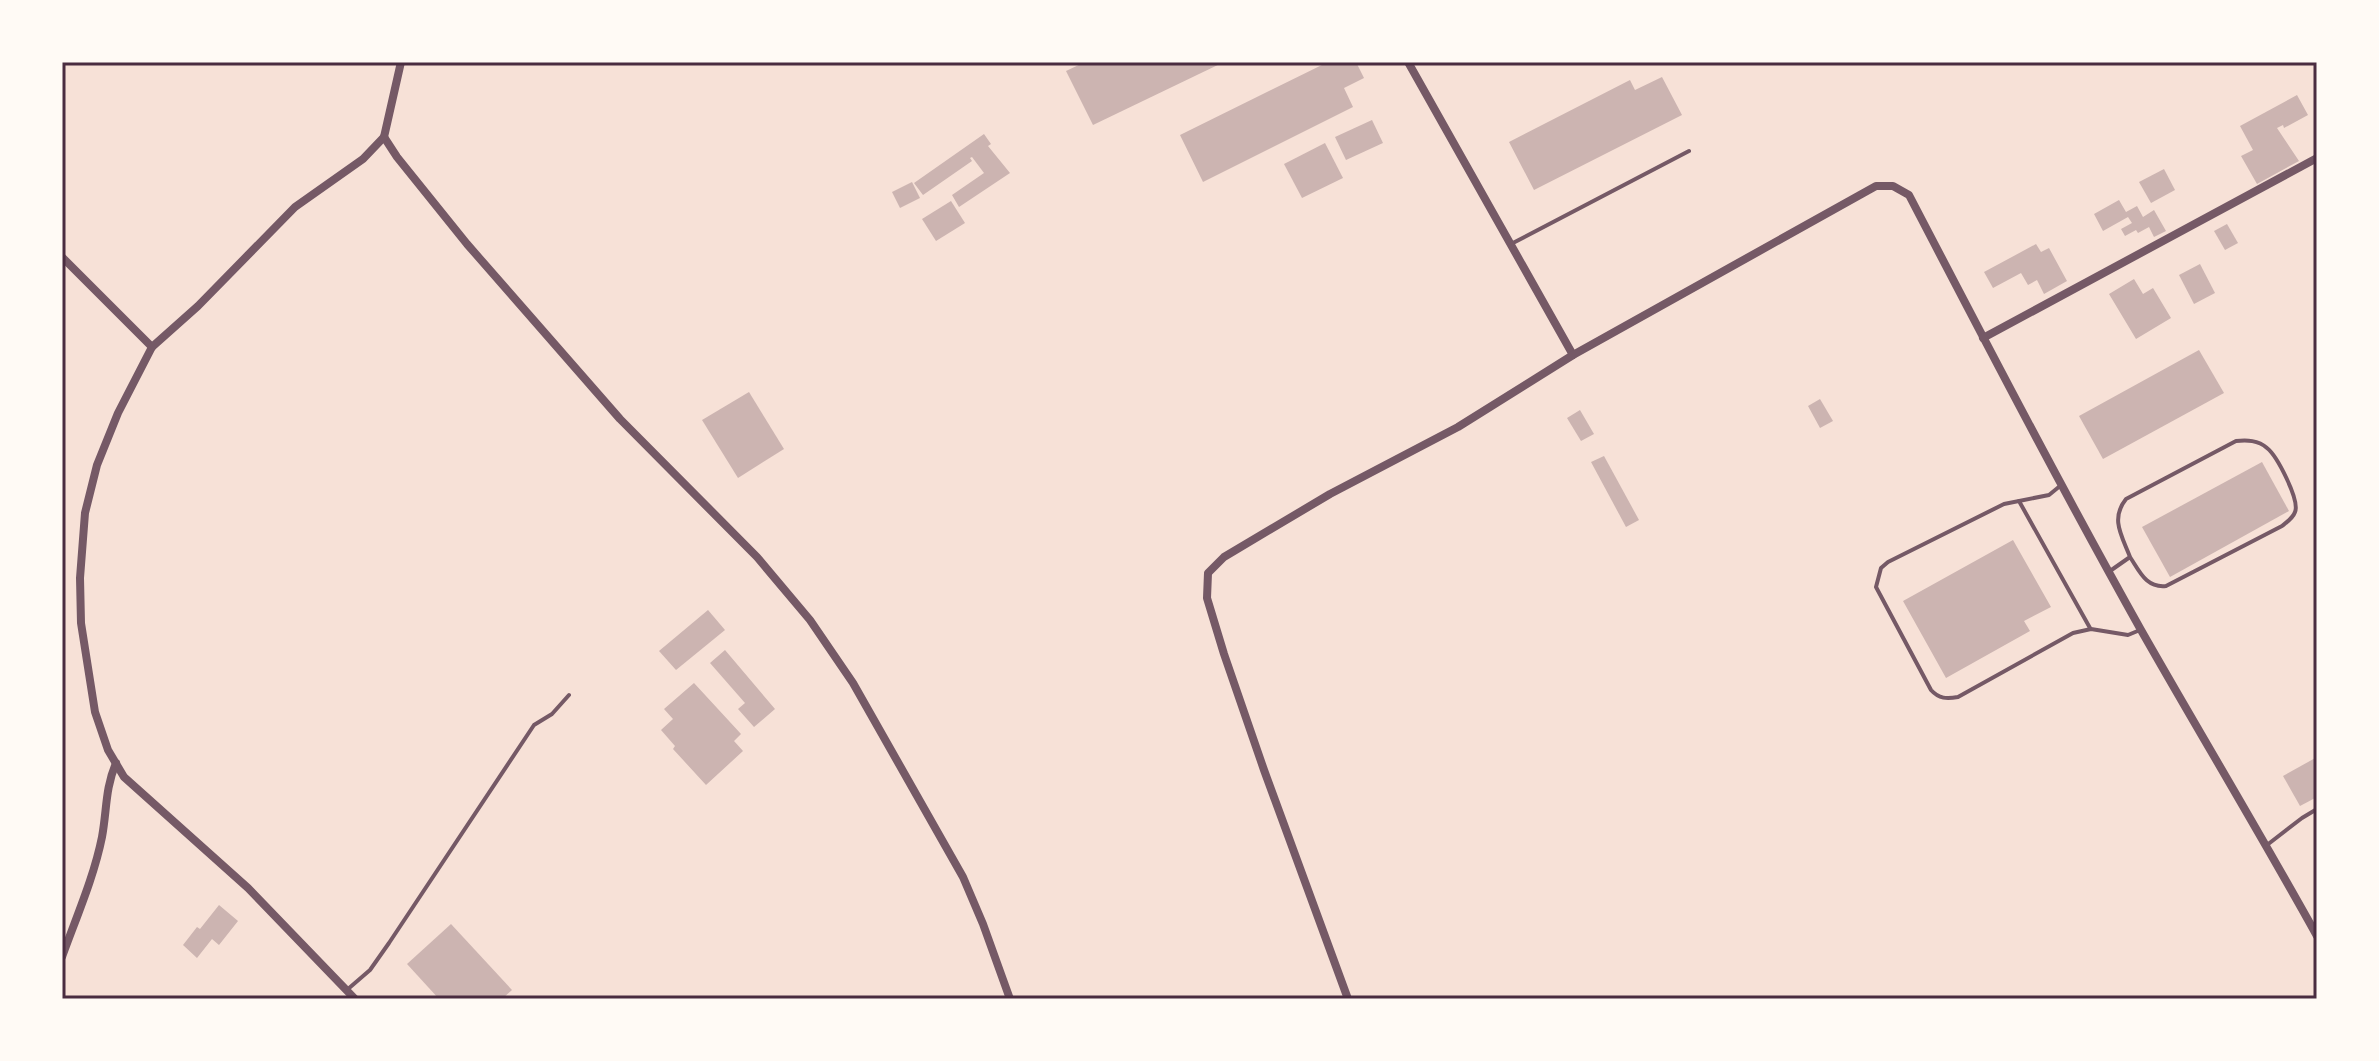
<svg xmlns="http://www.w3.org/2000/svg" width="2379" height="1061" font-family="Rubik,sans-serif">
<rect width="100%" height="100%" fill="#f7e1d7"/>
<g fill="#ccb4b1">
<path d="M1085,62H1224L1093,125L1066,71Z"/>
<path d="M1328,62H1356L1364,78L1344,88L1353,107L1203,182L1180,135Z"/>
<path d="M1662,77L1682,115L1534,190L1509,142L1630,80L1635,90Z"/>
<path d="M2297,95L2308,115L2284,128L2283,125L2277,128L2299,161L2257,184L2241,156L2253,150L2240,126Z"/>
<path d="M1372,120L1383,143L1346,160L1335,137Z"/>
<path d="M984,134L991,144L988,146L1010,173L959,207L952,195L984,173L972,157L970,158L972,161L923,195L914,183Z"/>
<path d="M1325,143L1343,178L1302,198L1284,164Z"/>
<path d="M2164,169L2175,190L2151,203L2139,182Z"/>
<path d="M912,182L920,198L900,208L892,192Z"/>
<path d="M2119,200L2126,212L2137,206L2143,217L2154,210L2166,231L2154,237L2149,227L2138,233L2136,230L2125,236L2121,229L2132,223L2128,217L2103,231L2094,214Z"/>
<path d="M951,201L965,223L936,241L922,219Z"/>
<path d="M2227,224L2238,243L2225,250L2214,231Z"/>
<path d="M2036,244L2041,252L2049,248L2067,281L2044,294L2037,280L2028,285L2021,273L1993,288L1984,272Z"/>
<path d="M2200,264L2215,293L2194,304L2179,275Z"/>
<path d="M2134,279L2143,294L2153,288L2171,318L2136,339L2109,294Z"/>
<path d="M2199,350L2224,393L2103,459L2079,416Z"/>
<path d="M749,392L784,449L738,478L702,420Z"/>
<path d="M1820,399L1833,421L1820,428L1808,406Z"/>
<path d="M1580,410L1594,434L1581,441L1567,418Z"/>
<path d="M1604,456L1639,520L1626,527L1591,462Z"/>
<path d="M2262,462L2289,511L2170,577L2142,527Z"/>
<path d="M2013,540L2051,607L2024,621L2030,631L1946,678L1903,601Z"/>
<path d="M708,610L725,630L676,670L659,651Z"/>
<path d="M725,650L775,709L754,727L738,709L745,703L710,663Z"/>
<path d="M694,683L741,734L734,741L743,751L706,785L673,749L675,746L661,730L673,719L664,709Z"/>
<path d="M2317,757V797L2300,806L2283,776Z"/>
<path d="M219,905L238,921L219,945L212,939L197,958L183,945L197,927L200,929Z"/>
<path d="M451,924L512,990L502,999H439L407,964Z"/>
</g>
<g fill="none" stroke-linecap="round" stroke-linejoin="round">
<g stroke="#755966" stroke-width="4">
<path d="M1511,244L1689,151"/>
<path d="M2060,486L2049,495L2004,504L1888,562L1881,568L1876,587L1931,690C1939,699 1947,699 1958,697L2073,633L2091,629L2128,635L2140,630"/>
<path d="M2019,501L2090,628"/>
<path d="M2110,571L2130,557C2140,572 2146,588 2166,586L2282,526C2287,522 2293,518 2295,512C2300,500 2277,456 2267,448C2258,440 2247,440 2236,441L2126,499C2110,519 2122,536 2130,557"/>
<path d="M2267,845L2302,818L2317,809"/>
<path d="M348,989L370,970L389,943L534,725L552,714L569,695"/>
</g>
<g stroke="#755966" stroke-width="8">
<path d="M1408,62L1573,355"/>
<path d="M384,137L397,157L467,244L620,419L757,557L810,620L853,683L963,877L983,924L1010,999"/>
<path d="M384,137L401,62"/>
<path d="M62,257L152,347L118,413L97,465L85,513L80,578L81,623L95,712L108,750L124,777L248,888L355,999"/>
<path d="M1983,338L2317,158"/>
<path d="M152,347L198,306L295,207L363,159L384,137"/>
<path d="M62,957C76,918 94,877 102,837C107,810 105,789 116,763"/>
<path d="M1348,999L1264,770L1224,654L1207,598L1208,573L1224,557L1330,494L1458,427L1573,355L1876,186H1893L1909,195C1985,341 2061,487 2141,630C2199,732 2260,833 2317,936"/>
</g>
</g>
<rect width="2379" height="1061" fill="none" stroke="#fffaf5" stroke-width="128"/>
<rect x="64" y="64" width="2251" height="933" fill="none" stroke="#4a2c40" stroke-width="3"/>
</svg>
